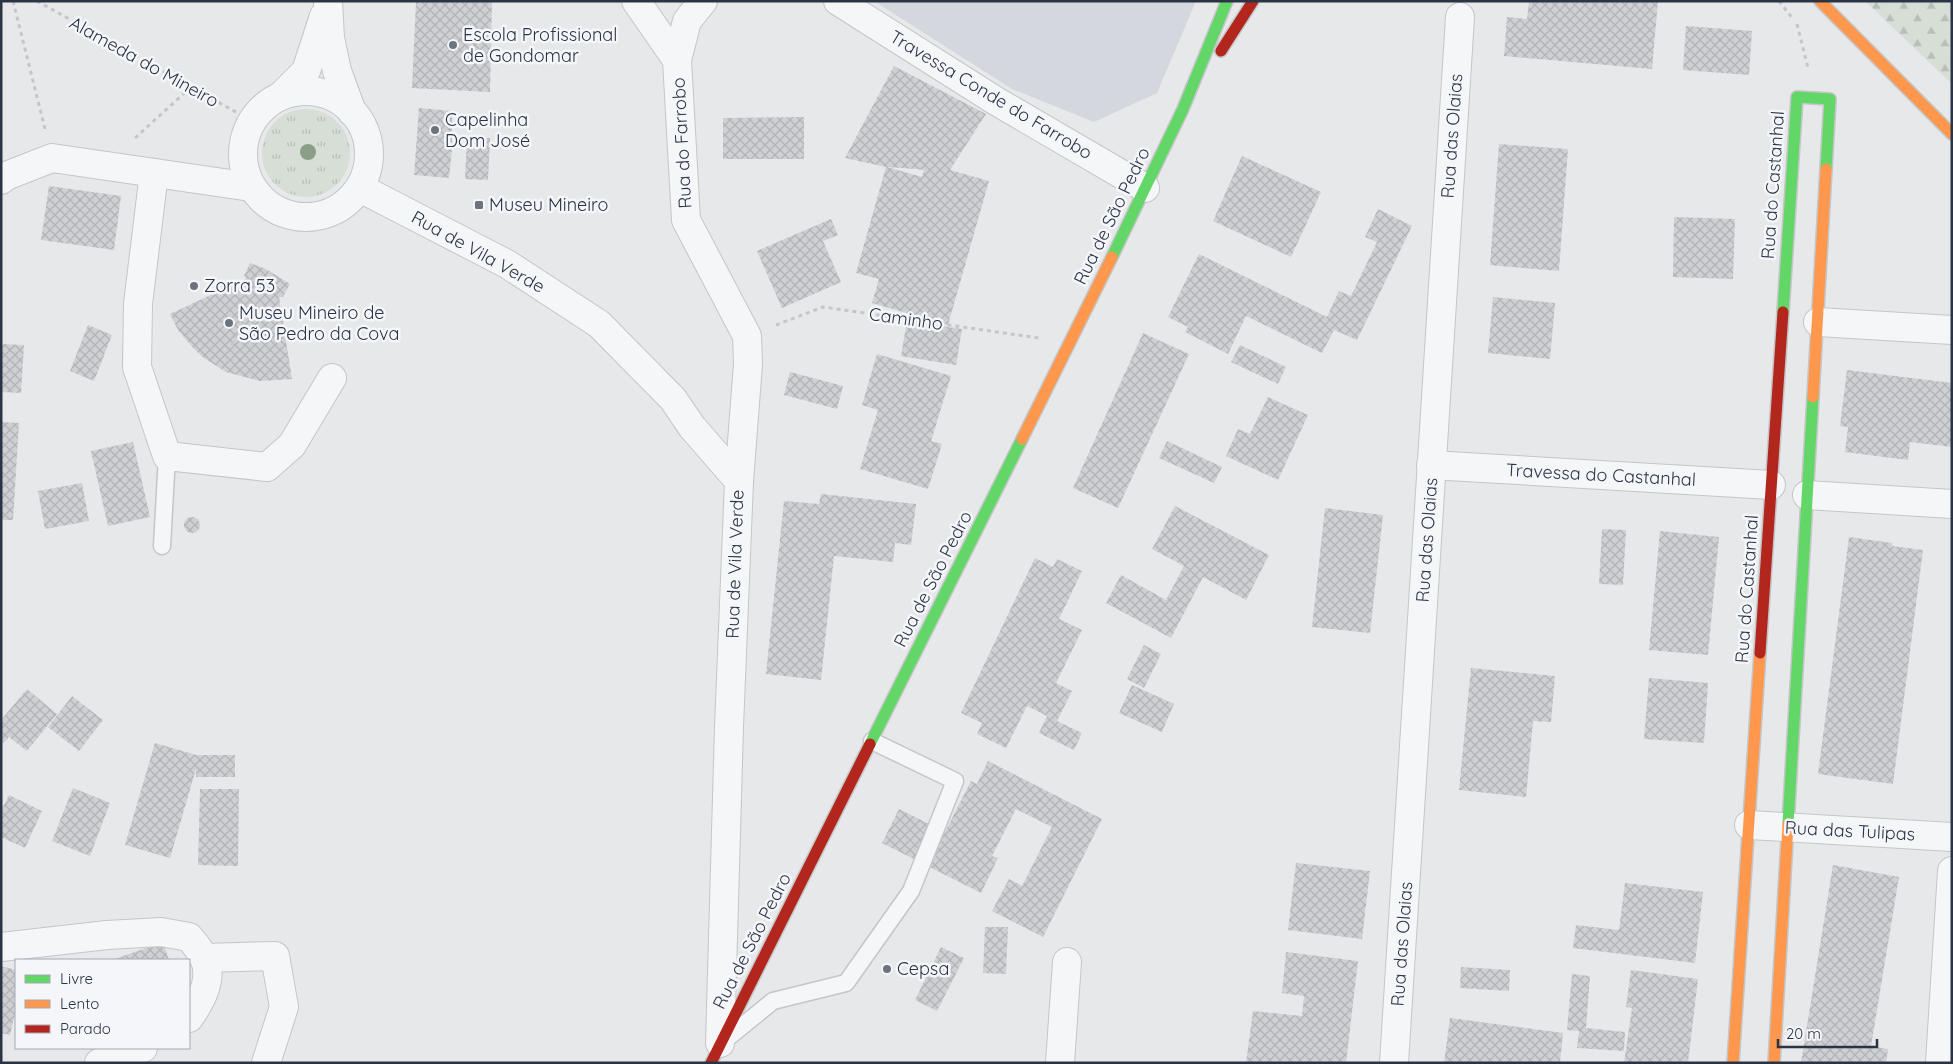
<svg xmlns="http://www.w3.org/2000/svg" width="1953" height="1064" font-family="Quicksand,sans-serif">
<defs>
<pattern id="grass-tufts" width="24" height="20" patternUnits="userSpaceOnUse" patternTransform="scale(1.25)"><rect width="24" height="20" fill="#d6ded6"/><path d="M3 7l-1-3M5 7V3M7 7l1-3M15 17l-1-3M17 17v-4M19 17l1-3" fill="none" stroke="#b8bfb9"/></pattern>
<pattern id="forest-firs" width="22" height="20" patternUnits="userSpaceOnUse" patternTransform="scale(1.25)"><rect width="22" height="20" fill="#d6ded6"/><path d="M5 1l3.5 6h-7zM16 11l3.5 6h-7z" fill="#b8bfb9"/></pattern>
<pattern id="building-cross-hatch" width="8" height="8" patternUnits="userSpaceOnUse" patternTransform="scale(1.25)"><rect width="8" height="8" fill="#ced0d3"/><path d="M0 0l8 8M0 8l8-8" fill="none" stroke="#b1b3b6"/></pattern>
</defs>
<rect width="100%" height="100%" fill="#e6e8ea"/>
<path fill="#d4d7dd" d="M874,1H1196L1157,93L1094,122L1012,89Z"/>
<circle fill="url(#grass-tufts)" cx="306" cy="153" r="44"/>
<path fill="url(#forest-firs)" d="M1865,1H1952V84Z"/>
<g fill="url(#building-cross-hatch)" fill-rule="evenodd">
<path d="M416,1H492L490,92L412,88Z"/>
<path d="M1529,1H1658L1652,69L1504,56L1507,17L1527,19Z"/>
<path d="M1686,26L1752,31L1749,75L1683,70Z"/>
<path d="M894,66L986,114L950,170L989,181L948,325L872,303L879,279L856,273L886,167L845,158ZM887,167L915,169L924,170L922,177Z"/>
<path d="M419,108L452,111V149L449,178L414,175Z"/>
<path d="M804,117V159H723V118Z"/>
<path d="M467,138H490L488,180L465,179Z"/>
<path d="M1499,144L1568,149L1559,271L1490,265Z"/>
<path d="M1242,156L1321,192L1291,257L1213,221Z"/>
<path d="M49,186L121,196L114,250L41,240Z"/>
<path d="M1378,209L1412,226L1357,340L1334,330L1322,353L1246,316L1228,354L1185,332L1188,327L1168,317L1199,254L1327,317L1339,291L1351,296L1377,242L1365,237Z"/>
<path d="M1674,217L1735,219L1733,279L1673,277Z"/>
<path d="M831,219L838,235L823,241L841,282L782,308L757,251Z"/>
<path d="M250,263L266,269L290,284L283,297H279L292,379L260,381L226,372L204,358L194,349L178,330L170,314L245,279L246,277L244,276Z"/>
<path d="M1493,297L1555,303L1550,359L1488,353Z"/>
<path d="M907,321L962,329L956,365L901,356Z"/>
<path d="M88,325L112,335L94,381L70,371Z"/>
<path d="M1143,333L1189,354L1118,508L1073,488Z"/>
<path d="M1,344L24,345L21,393L1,392Z"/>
<path d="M1240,345L1286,367L1278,384L1231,362Z"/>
<path d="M877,354L951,376L931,441L942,444L928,489L860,469L878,410L862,405Z"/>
<path d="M1847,370L1952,383V447L1910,442L1908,460L1845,452L1848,427L1840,426Z"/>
<path d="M790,372L843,386L837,409L784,395Z"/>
<path d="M1268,397L1308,415L1278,480L1226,456L1238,429L1250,434Z"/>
<path d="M1,422L19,423L13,520H1Z"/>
<path d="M1167,441L1222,467L1214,483L1159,458Z"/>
<path d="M133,442L150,517L108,526L91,451Z"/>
<path d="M82,483L89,521L45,529L38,491Z"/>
<path d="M821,494L916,504L911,545L895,543L893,562L834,556L821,680L766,674L784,501L819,504Z"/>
<path d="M1175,506L1269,555L1246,600L1203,577L1171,638L1106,603L1121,575L1166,600L1184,566L1152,549Z"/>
<path d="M1325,508L1383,515L1370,633L1312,627Z"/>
<circle cx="192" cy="525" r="8"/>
<path d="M1602,529L1626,530L1623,585L1599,584Z"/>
<path d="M1660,531L1719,537L1708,655L1649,650Z"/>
<path d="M1849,537L1892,543V546L1923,550L1893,784L1818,774Z"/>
<path d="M1035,558L1053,567L1057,559L1082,571L1059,619L1082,630L1056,683L1072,691L1057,721L1082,733L1074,750L1039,733L1047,716L1027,706L1006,748L977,734L982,723L961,713Z"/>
<path d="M1144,645L1161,654L1144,688L1127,679Z"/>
<path d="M1471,668L1555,676L1551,722L1533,721L1526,797L1459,790Z"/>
<path d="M1649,678L1708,683L1704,743L1644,739Z"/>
<path d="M1132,685L1174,704L1162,732L1119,713Z"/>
<path d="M27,689L57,714L27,751L9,737L4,743L1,741V720Z"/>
<path d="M72,696L103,720L79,751L48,727Z"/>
<path d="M155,743L196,755H235V777H196V769L170,858L125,845Z"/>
<path d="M988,761L1102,819L1043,937L992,911L1009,879L1022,886L1052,827L1016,809L992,856L998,858L981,893L882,843L899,809L945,832L971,781L977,784Z"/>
<path d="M73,788L110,803L90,856L52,841Z"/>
<path d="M200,789H239L238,866L198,865Z"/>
<path d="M9,795L42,811L25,848L1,837V811Z"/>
<path d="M1296,863L1370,871L1362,939L1288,930Z"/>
<path d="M1833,865L1899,877L1871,1046L1888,1049L1886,1063H1801Z"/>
<path d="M1625,883L1703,892L1695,963L1573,948L1576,925L1619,930Z"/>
<path d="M985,927H1008L1006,974L983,973Z"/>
<path d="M163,942L169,960H112Z"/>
<path d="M941,947L964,958L937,1011L915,1000Z"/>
<path d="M1286,952L1358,961L1346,1063H1246L1253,1011L1302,1016L1304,996L1282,993Z"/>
<path d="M1,966L16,970V1009L10,1035L1,1033Z"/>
<path d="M1461,967L1510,970L1509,991L1460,988Z"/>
<path d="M1631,970L1698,979L1688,1063H1624L1632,1008L1626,1007Z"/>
<path d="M1572,974L1590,976L1586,1028L1625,1032L1624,1051L1577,1048L1579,1031L1567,1030Z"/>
<path d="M1450,1018L1563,1033L1560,1063H1444Z"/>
</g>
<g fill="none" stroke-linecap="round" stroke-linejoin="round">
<defs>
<g id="lane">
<path d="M162,546L167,456"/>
<path d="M730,1036L773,1001L846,983L911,891L955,781L872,741"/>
</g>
<g id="street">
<path d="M328,1L330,38L337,71L352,112"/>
<path d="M636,1L677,60"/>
<path d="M703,1L687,21L677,60L686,220L747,336L748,364L739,481L729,727L720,1043"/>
<path d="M838,1L996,101L1145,188"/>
<circle cx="306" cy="154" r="63"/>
<path d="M281,96L306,71L324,16"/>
<path d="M154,173L138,304L137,367L167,456L267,467L292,445L332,378"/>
<path d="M1,180L6,176L52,158L251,187"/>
<path d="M360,188L507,264L599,324L673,399L692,427L739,481"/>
<path d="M1818,322L1952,330"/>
<path d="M1431,465L1771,485"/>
<path d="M1807,495L1952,504"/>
<path d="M1749,825L1952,837"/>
<path d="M1,947L107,935L161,932L189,937C194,943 200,950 203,956C215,977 201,1001 189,1018"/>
<path d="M204,958L275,956L284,1007L266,1063"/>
<path d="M99,1063L143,1048"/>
<path d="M1060,1063L1067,962"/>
<path d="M1394,1063L1460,17"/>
<path d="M1940,1063L1952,871"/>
</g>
<g id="fast">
<path d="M1112,257L1183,109L1227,1"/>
<path d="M1783,312L1797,97L1830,99L1826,169"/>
<path d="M870,744L1022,439"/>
<path d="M1788,824L1813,397"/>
</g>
<g id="slow">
<path d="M1820,1L1952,134"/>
<path d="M1813,397L1826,169"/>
<path d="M1022,439L1112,257"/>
<path d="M1733,1063L1760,653"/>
<path d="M1774,1063L1788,824"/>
</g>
<g id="jam">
<path d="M1221,51L1253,1"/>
<path d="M1760,653L1783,312"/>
<path d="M711,1063L870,744"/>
</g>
</defs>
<use href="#lane" stroke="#c4c6c8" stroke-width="19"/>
<use href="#street" stroke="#c4c6c8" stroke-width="30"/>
<use href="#fast" stroke="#c4c6c8" stroke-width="14"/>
<use href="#slow" stroke="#c4c6c8" stroke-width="14"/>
<use href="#jam" stroke="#c4c6c8" stroke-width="14"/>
<g stroke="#c5c6ca" stroke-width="3" stroke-dasharray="4 4" stroke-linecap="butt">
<path d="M13,1L45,129"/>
<path d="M37,1L252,121"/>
<path d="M1779,1L1793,19"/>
<path d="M1797,24L1808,68"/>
<path d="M135,138L190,88"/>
<path d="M776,325L823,307L1039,338"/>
<path d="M238,333L244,323"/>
<path d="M232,345L238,334"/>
</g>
<use href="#lane" stroke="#f5f6f7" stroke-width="16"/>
<use href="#street" stroke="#f5f6f7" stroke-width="28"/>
<use href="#fast" stroke="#63d668" stroke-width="11"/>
<use href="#slow" stroke="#ff974d" stroke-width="11"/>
<use href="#jam" stroke="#b3261e" stroke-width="11"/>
</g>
<circle fill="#8a9e88" cx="308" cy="152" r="8"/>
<g fill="#6c737f" stroke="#f4f6f9" stroke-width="2">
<circle cx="453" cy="45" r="5"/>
<circle cx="435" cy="130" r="5"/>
<rect x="474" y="200" width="10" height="10" rx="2.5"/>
<circle cx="194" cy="286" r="5"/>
<circle cx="229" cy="323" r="5"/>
<circle cx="887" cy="969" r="5"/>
</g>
<g text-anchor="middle" stroke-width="5" stroke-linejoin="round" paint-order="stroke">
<g font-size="18" fill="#2b3445" stroke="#f4f6f9" text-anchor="start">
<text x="463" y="41">Escola Profissional<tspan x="463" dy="21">de Gondomar</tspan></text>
<text x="445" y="126">Capelinha<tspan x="445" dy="21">Dom José</tspan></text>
<text x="489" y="211">Museu Mineiro</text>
<text x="204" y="292">Zorra 53</text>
<text x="239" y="319">Museu Mineiro de<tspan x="239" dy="21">São Pedro da Cova</tspan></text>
<text x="897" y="975">Cepsa</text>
</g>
<g font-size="18" fill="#2b3445" stroke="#f4f6f9">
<text transform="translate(144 62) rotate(29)" y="6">Alameda do Mineiro</text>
<text transform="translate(991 95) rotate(31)" y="6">Travessa Conde do Farrobo</text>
<text transform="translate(1452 136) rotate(-86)" y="6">Rua das Olaias</text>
<text transform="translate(682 143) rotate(-93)" y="6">Rua do Farrobo</text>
<text transform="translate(1773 185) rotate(-86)" y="6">Rua do Castanhal</text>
<text transform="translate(1112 216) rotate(-64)" y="6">Rua de São Pedro</text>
<text transform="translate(478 252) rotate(29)" y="6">Rua de Vila Verde</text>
<text transform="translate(906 319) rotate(8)" y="6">Caminho</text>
<text transform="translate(1601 475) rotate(3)" y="6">Travessa do Castanhal</text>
<text transform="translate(1427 540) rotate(-86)" y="6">Rua das Olaias</text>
<text transform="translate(735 564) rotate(-88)" y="6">Rua de Vila Verde</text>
<text transform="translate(933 579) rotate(-63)" y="6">Rua de São Pedro</text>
<text transform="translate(1747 589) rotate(-86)" y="6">Rua do Castanhal</text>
<text transform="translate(1850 831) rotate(3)" y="6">Rua das Tulipas</text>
<text transform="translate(752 941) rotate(-63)" y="6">Rua de São Pedro</text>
<text transform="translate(1402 944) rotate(-86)" y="6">Rua das Olaias</text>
</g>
</g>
<rect width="1953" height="1064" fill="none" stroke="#2b3445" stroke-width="5"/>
<rect x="15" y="959" width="175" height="90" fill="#f4f6f9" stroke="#a4a8b1"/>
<rect x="25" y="975" width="25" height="8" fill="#63d668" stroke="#a4a8b1"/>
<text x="60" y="984" font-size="15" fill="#2b3445">Livre</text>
<rect x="25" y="1000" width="25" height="8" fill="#ff974d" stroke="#a4a8b1"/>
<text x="60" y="1009" font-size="15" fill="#2b3445">Lento</text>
<rect x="25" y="1025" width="25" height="8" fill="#b3261e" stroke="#a4a8b1"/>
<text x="60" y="1034" font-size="15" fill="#2b3445">Parado</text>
<path d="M1778 1039v8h99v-8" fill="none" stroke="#2b3445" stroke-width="2.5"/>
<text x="1786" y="1039" font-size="15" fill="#2b3445" stroke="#f4f6f9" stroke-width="4" paint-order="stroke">20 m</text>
</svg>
